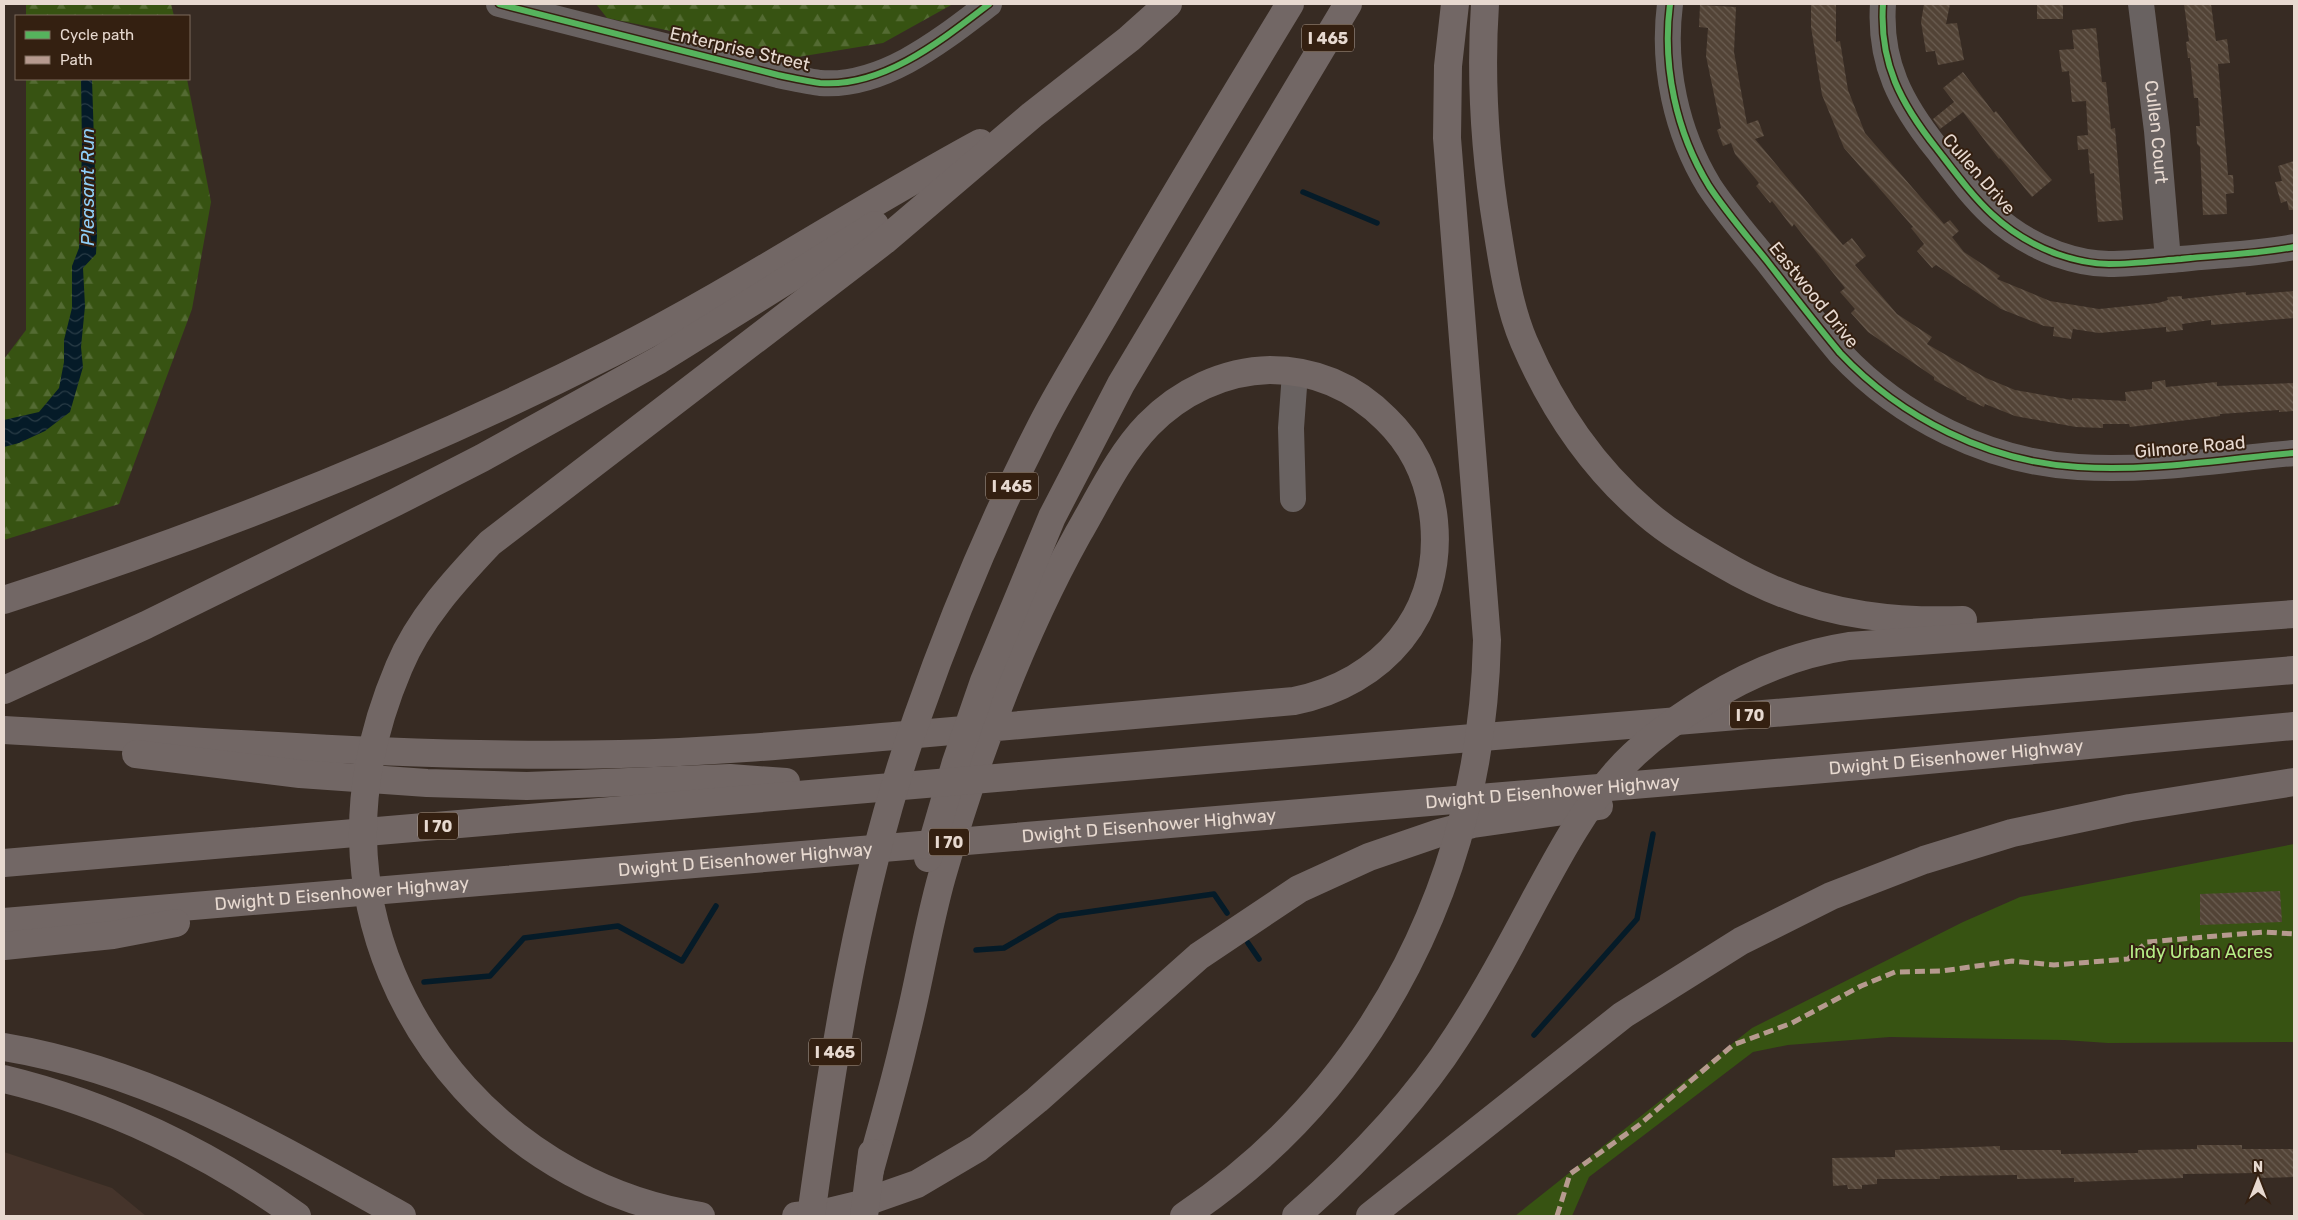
<svg xmlns="http://www.w3.org/2000/svg" width="2298" height="1220" font-family="Rubik,sans-serif">
<defs>
<pattern id="forest-firs" width="22" height="20" patternUnits="userSpaceOnUse" patternTransform="scale(1.25)"><rect width="22" height="20" fill="#375312"/><path d="M5 1l3.5 6h-7zM16 11l3.5 6h-7z" fill="#546b33"/></pattern>
<pattern id="water-waves" width="16" height="10" patternUnits="userSpaceOnUse" patternTransform="scale(1.25)"><rect width="16" height="10" fill="#051b28"/><path d="M0 5q4-4 8 0t8 0" fill="none" stroke="#293c46"/></pattern>
<pattern id="building-back-hatch" width="6" height="6" patternUnits="userSpaceOnUse" patternTransform="scale(1.25)"><rect width="6" height="6" fill="#524336"/><path d="M-1 5l2 2M0 0l6 6M5-1l2 2" fill="none" stroke="#6b5e52"/></pattern>
</defs>
<rect width="100%" height="100%" fill="#372b23"/>
<path fill="#45342b" d="M4,1152L112,1188L146,1216H4Z"/>
<g fill="url(#forest-firs)">
<path d="M26,4H171L174,16H26Z"/>
<path d="M596,4H953L883,43L798,57L607,18Z"/>
<path d="M26,79H187L211,202L192,309L119,504L4,540V359L26,330Z"/>
</g>
<path fill="#375312" d="M2294,844V1042L2108,1043L2064,1040L1890,1037L1788,1045L1753,1052L1589,1177L1572,1216H1515L1752,1028L1963,922L2020,897Z"/>
<path fill="url(#water-waves)" d="M81,79H92L97,235L96,254L83,268L85,306L81,347L83,367L70,412L45,431L19,443L4,447V420L39,412L59,388L64,362V340L72,308V266L79,248L82,147Z"/>
<g fill="none" stroke-linecap="round" stroke-linejoin="round">
<g stroke="#051b28" stroke-width="5.5">
<path d="M1303,192L1377,223"/>
<path d="M1248,943L1259,959"/>
<path d="M976,950L1004,948L1059,916L1214,894L1227,913"/>
<path d="M424,982L490,976L524,938L618,926L682,961L716,906"/>
<path d="M1534,1035L1637,919L1653,834"/>
</g>
</g>
<g fill="url(#building-back-hatch)">
<path d="M1811,4H1836V42L1840,41L1848,90L1865,133L1944,224L1950,220L1959,231L1952,237L1964,252L2000,276L1997,279L2050,301L2099,309L2158,303L2168,300L2167,297L2182,296V299L2246,292V295L2294,291V318L2211,325V320L2182,324L2183,330L2166,332V327L2099,333L2073,329L2071,339L2053,336L2054,327L2044,326L2001,309L1936,265L1932,268L1917,251L1924,244L1911,228L1913,227L1844,148L1822,95L1811,27Z"/>
<path d="M1924,4H1950L1946,24L1957,23L1964,60L1938,65L1935,51L1926,52L1921,22Z"/>
<rect x="2037" y="4" width="26" height="15"/>
<path d="M2184,4H2211L2216,41L2227,39L2230,63L2218,64L2228,175H2233L2234,193L2226,194L2227,214L2203,215L2200,147L2197,144L2196,126H2200L2198,98H2194L2190,58H2188L2186,42L2189,41Z"/>
<path d="M1700,5L1736,7L1734,52L1747,124L1758,120L1764,136L1755,139L1843,245L1852,238L1866,256L1855,265L1897,314L1932,337L1927,344L1986,378L2015,390L2072,400V398L2126,401L2125,392L2152,389V382L2165,380L2166,387L2217,382V386L2294,383V411L2279,412V410L2220,414V416L2130,427L2129,424H2103V428L2076,427L2015,416L1985,404L1984,407L1966,399L1967,398L1934,380V377L1868,332L1851,313L1855,309L1840,292L1845,288L1794,224L1792,227L1772,201L1770,203L1756,186L1759,183L1735,154L1731,143L1723,146L1717,130L1721,128L1706,56L1708,28L1699,27Z"/>
<path d="M2096,28L2102,82H2106L2111,129L2115,128L2123,220L2098,222L2094,173L2090,174L2088,149L2078,150L2077,136L2088,135L2086,101L2072,102L2069,71L2062,72L2059,50L2074,49L2072,30Z"/>
<path d="M1963,72L1994,113L1996,111L2026,150L2052,180L2032,197L2000,158L1999,159L1963,112L1940,129L1933,119L1954,102L1943,88Z"/>
<path d="M2294,161V210H2289L2287,201L2281,203L2275,182L2282,181L2278,166Z"/>
<path d="M2280,891L2282,922L2200,925V894Z"/>
<path d="M2197,1145H2242V1149H2294V1177L2258,1178V1173L2183,1174V1178L2074,1182V1178L2017,1179V1175L1940,1176V1179H1877V1184L1862,1185V1189H1848L1847,1185L1833,1186L1832,1158L1895,1157V1150L2000,1146V1150H2061V1154L2138,1153V1150L2197,1149Z"/>
</g>
<g fill="none" stroke-linecap="round" stroke-linejoin="round">
<g stroke="#696261" stroke-width="26">
<path d="M499,4L778,75C792,78 806,81 820,83C883,88 942,40 989,4"/>
<path d="M1670,4C1662,66 1676,132 1709,186C1726,212 1747,236 1767,261C1791,292 1815,323 1840,353C1901,418 1989,462 2078,467C2150,472 2223,459 2294,453"/>
<path d="M1883,4C1879,63 1901,104 1937,149C1974,197 1998,232 2057,254C2074,260 2091,264 2109,264C2133,264 2157,261 2181,259C2218,255 2257,254 2294,247"/>
<path id="s1" d="M2141,4L2157,131L2168,260"/>
<path d="M1293,499L1291,428L1295,373"/>
</g>
<g stroke="#726765" stroke-width="28">
<path d="M1485,4C1480,79 1485,154 1497,228C1503,266 1509,307 1524,342C1552,407 1592,467 1646,513C1669,533 1695,548 1721,563C1765,589 1813,608 1864,615C1897,620 1930,621 1963,620"/>
<path d="M4,600C213,533 416,452 612,353C738,289 856,210 980,143"/>
<path d="M4,690L146,625L396,502L482,458L659,360L875,225"/>
<path d="M4,730C209,741 415,759 620,754C716,752 811,743 906,735C1035,724 1164,713 1294,701C1383,683 1443,614 1434,521C1430,481 1415,447 1386,419C1354,387 1315,370 1270,370C1224,371 1180,392 1148,425C1119,455 1099,498 1078,534C1018,642 976,758 942,876C927,929 919,984 905,1038C895,1082 882,1126 870,1170"/>
<path d="M136,754L300,774L427,783L527,786L730,778L786,782"/>
<path d="M928,858L956,762L984,681L1052,517L1121,384L1348,4"/>
<path d="M4,863L1206,760L2294,670"/>
<path id="s2" d="M4,922L1895,763L2294,726"/>
<path d="M4,946L113,935L176,923"/>
<path d="M4,1047C153,1072 272,1144 402,1216"/>
<path d="M4,1079C108,1104 210,1153 297,1216"/>
<path d="M701,1216C517,1189 367,1027 363,839C362,781 376,721 399,667C419,619 455,580 490,543L884,241L1032,115L1129,39L1168,4"/>
<path d="M796,1216L824,1213L857,1205L917,1184L978,1148L1037,1100L1199,956L1299,889L1369,857L1439,833L1473,824L1599,806"/>
<path d="M811,1216C834,1048 860,879 917,718C952,618 993,520 1041,426C1061,387 1085,349 1107,311C1166,208 1228,106 1290,4"/>
<path d="M864,1216L872,1153"/>
<path d="M1184,1216C1379,1085 1482,872 1487,640L1447,138L1448,66L1455,4"/>
<path d="M1296,1216C1356,1163 1414,1104 1457,1036C1485,993 1509,948 1533,903C1557,859 1581,812 1615,774C1641,744 1673,721 1707,700C1752,672 1797,654 1849,646L2294,614"/>
<path d="M1370,1216L1623,1015L1741,941L1831,896L1924,860L2012,833L2130,808L2294,782"/>
</g>
<path stroke="#b69a8f" stroke-width="5" stroke-dasharray="10 5" stroke-linecap="butt" d="M1557,1216L1570,1174L1639,1125L1733,1045L1792,1023L1861,986L1895,972L1942,971L2012,961L2054,965L2128,959L2147,942L2264,932L2294,934"/>
<defs>
<g id="cycleway">
<path d="M499,4L778,75C792,78 806,81 820,83C883,88 942,40 989,4"/>
<path d="M1670,4C1662,66 1676,132 1709,186C1726,212 1747,236 1767,261C1791,292 1815,323 1840,353C1901,418 1989,462 2078,467C2150,472 2223,459 2294,453"/>
<path d="M1883,4C1879,63 1901,104 1937,149C1974,197 1998,232 2057,254C2074,260 2091,264 2109,264C2133,264 2157,261 2181,259C2218,255 2257,254 2294,247"/>
</g>
</defs>
<use href="#cycleway" stroke="#342011" stroke-width="9"/>
<use href="#cycleway" stroke="#56b35d" stroke-width="6"/>
</g>
<g text-anchor="middle" stroke-width="4" stroke-linejoin="round" paint-order="stroke">
<g fill="#342011" stroke="#b1a297" stroke-width="1">
<rect x="1302" y="24.5" width="52" height="27" rx="4"/>
<rect x="986" y="472.5" width="52" height="27" rx="4"/>
<rect x="1730" y="701.5" width="40" height="27" rx="4"/>
<rect x="418" y="812.5" width="40" height="27" rx="4"/>
<rect x="929" y="828.5" width="40" height="27" rx="4"/>
<rect x="809" y="1038.5" width="52" height="27" rx="4"/>
</g>
<g font-size="16" font-weight="bold" fill="#e7d9d0">
<text x="1328" y="44">I 465</text>
<text x="1012" y="492">I 465</text>
<text x="1750" y="721">I 70</text>
<text x="438" y="832">I 70</text>
<text x="949" y="848">I 70</text>
<text x="835" y="1058">I 465</text>
</g>
<g font-size="18" fill="#e7d9d0" stroke="#342011">
<text transform="translate(740 49) rotate(13)" y="6">Enterprise Street</text>
<text dy="6" stroke="none"><textPath href="#s1" startOffset="129">Cullen Court</textPath></text>
<text transform="translate(1979 174) rotate(49)" y="6">Cullen Drive</text>
<text transform="translate(1814 295) rotate(51)" y="6">Eastwood Drive</text>
<text transform="translate(2190 447) rotate(-5)" y="6">Gilmore Road</text>
<text dy="6" stroke="none"><textPath href="#s2" startOffset="1959">Dwight D Eisenhower Highway</textPath></text>
<text dy="6" stroke="none"><textPath href="#s2" startOffset="1554">Dwight D Eisenhower Highway</textPath></text>
<text dy="6" stroke="none"><textPath href="#s2" startOffset="1149">Dwight D Eisenhower Highway</textPath></text>
<text dy="6" stroke="none"><textPath href="#s2" startOffset="744">Dwight D Eisenhower Highway</textPath></text>
<text dy="6" stroke="none"><textPath href="#s2" startOffset="339">Dwight D Eisenhower Highway</textPath></text>
</g>
<g font-size="18" fill="#b6ee87" stroke="#342011">
<text x="2201" y="958">Indy Urban Acres</text>
</g>
<g font-size="19" font-style="italic" fill="#8fcef7" stroke="#342011">
<text transform="translate(87 187) rotate(-90)" y="7">Pleasant Run</text>
</g>
</g>
<rect width="2298" height="1220" fill="none" stroke="#e7d9d0" stroke-width="10"/>
<rect x="15" y="15" width="175" height="65" fill="#342011" stroke="#7c6a5d"/>
<rect x="25" y="31" width="25" height="8" fill="#56b35d" stroke="#7c6a5d"/>
<text x="60" y="40" font-size="15" fill="#e7d9d0">Cycle path</text>
<rect x="25" y="56" width="25" height="8" fill="#b69a8f" stroke="#7c6a5d"/>
<text x="60" y="65" font-size="15" fill="#e7d9d0">Path</text>
<g transform="translate(2258 1180)" stroke="#342011" stroke-width="4" paint-order="stroke">
<path d="M0-4L9 19L0 12L-9 19Z" fill="#e7d9d0"/>
<text y="-8" font-size="14" font-weight="bold" text-anchor="middle" fill="#e7d9d0">N</text>
</g>
</svg>
